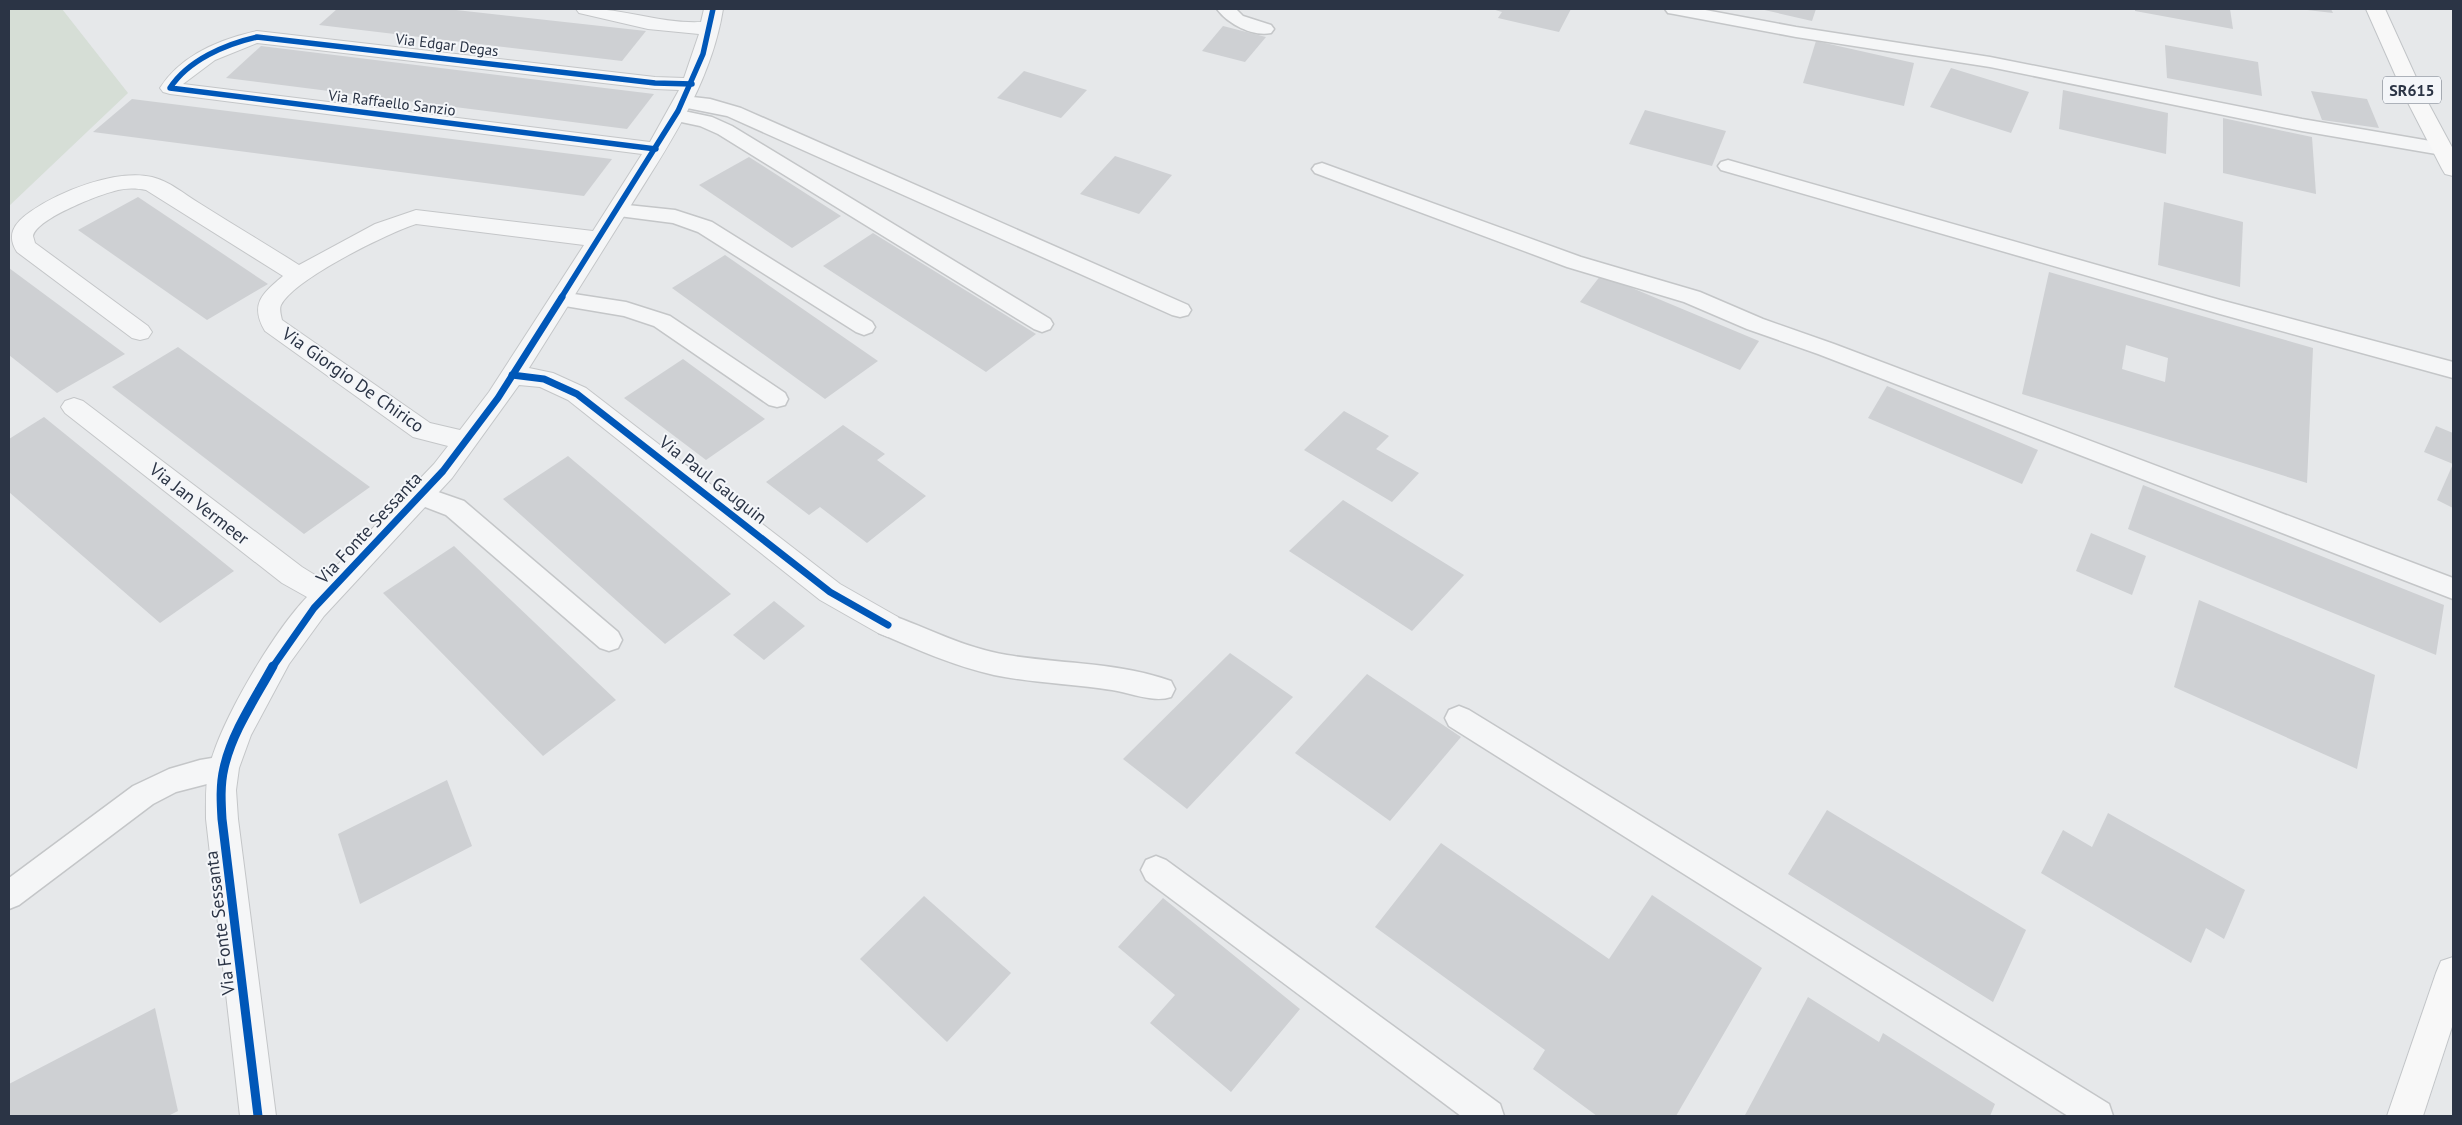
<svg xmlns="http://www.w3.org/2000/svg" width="2462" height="1125" font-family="'PT Sans',sans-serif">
<rect width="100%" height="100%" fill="#e6e8ea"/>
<path fill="#d6ded6" d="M9,9H62L128,93L9,206Z"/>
<g fill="#ced0d3" fill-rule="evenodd">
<path d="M337,9H447L646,31L622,61L319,25Z"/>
<path d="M1492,9H1571L1559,32L1498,18L1502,12Z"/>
<path d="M1760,9H1816L1812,21Z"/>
<path d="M2135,9H2230L2233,29L2135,11Z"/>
<path d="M2307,9H2331L2333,13L2307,10Z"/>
<path d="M1223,26L1266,37L1245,62L1202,51Z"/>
<path d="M1816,41L1914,63L1904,106L1803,83Z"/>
<path d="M2165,45L2258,62L2262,96L2167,78Z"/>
<path d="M261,46L654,94L627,129L226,78Z"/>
<path d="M1951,68L2029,92L2011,133L1930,107Z"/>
<path d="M1024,71L1087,90L1061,118L997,98Z"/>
<path d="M2063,90L2168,113L2166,154L2059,129Z"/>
<path d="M2311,91L2367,99L2379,128L2322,120Z"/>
<path d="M132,99L612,159L584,196L93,132Z"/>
<path d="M1645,110L1726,131L1712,166L1629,144Z"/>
<path d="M2223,118L2312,137L2316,194L2223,173Z"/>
<path d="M1115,156L1172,175L1139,214L1080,194Z"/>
<path d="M749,157L841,216L792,248L699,185Z"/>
<path d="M138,197L268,284L207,320L78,230Z"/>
<path d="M2164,202L2243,222L2240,287L2158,265Z"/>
<path d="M873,233L1036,334L986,372L823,266Z"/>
<path d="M725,255L878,361L825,399L672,288Z"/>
<path d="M9,268L125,354L57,393L9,355Z"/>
<path d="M2049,272L2313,348L2307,483L2022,394ZM2126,345L2168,358L2165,382L2122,369Z"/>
<path d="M1601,275L1759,341L1740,370L1580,302Z"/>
<path d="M178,347L370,487L304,534L112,387Z"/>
<path d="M683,359L765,419L706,460L624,398Z"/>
<path d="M1887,386L2038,450L2022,484L1868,418Z"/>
<path d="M1344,411L1389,436L1376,449L1419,473L1392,502L1304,450Z"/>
<path d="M44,417L234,571L160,623L9,492V439Z"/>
<path d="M843,425L885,454L877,460L926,496L867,543L820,507L809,515L766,482Z"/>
<path d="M2436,426L2453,433V508L2437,500L2453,464L2424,452Z"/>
<path d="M568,456L731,594L665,644L503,499Z"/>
<path d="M2143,485L2444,605L2436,655L2128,529Z"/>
<path d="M1343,500L1464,575L1412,631L1289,551Z"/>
<path d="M2091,533L2146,556L2132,595L2076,571Z"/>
<path d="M454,546L616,700L543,756L383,593Z"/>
<path d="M2199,600L2375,675L2357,769L2174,687Z"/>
<path d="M774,601L805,626L764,660L733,635Z"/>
<path d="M1230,653L1293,697L1187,809L1123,759Z"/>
<path d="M1367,674L1461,737L1390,821L1295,753Z"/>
<path d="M447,780L472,846L360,904L338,834Z"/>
<path d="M1827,810L2026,930L1993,1002L1788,874Z"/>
<path d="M2108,813L2245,890L2224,939L2206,928L2191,963L2041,873L2063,830L2092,847Z"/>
<path d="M1441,843L1609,959L1652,895L1762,968L1676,1116H1597L1533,1069L1545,1050L1375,927Z"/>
<path d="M924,896L1011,973L947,1042L860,959Z"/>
<path d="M1163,898L1300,1009L1231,1092L1150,1023L1175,995L1118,947Z"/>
<path d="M1808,997L1879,1042L1883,1033L1995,1104L1990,1116H1748L1745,1115Z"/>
<path d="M155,1008L178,1111L168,1116H9V1084Z"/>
</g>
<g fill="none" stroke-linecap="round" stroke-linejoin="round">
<defs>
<g id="lane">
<path d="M1217,9H1236L1243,16L1271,25L1274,29L1271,33C1253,37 1228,24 1217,9Z"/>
<path d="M1665,9H1700L1796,27L1990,57L2302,119L2442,143L2449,145L2452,149L2449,153L2442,155L2302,131L1990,67L1796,37L1674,14L1668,13Z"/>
<path d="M684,96L710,99L741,108L1188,305L1191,310L1188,315L1180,317L1172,315L727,116L677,106L675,102L677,98Z"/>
<path d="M679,110L712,117L732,126L1050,319L1053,324L1050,329L1042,332L1034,329L718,134L700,126L672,120L670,116L672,112Z"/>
<path d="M1728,160L2220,300L2453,362V378L2220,314L1721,170L1718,166L1721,162Z"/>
<path d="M1322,163L1581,257L1700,292L1763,319L1834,344L2453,578V599L1818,354L1747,329L1684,302L1567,267L1315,173L1312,169L1315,165Z"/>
<path d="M618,204L675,210L712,222L872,322L875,327L872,332L864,335L856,332L698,232L673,223L611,215L608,210L611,205Z"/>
<path d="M561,292L626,302L670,316L785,393L788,399L785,405L777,407L769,405L654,326L624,316L553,304L550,299L553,294Z"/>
<path d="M421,486L464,501L618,632L622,640L618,648L609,651L600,648L446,515L412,502L409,495L412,488Z"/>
<path d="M888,614C928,628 964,648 1007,655C1061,664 1119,662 1171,681L1175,689L1171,697C1154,703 1130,693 1112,690C1073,684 1033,683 994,675C954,666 916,649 879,633L875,625L879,617Z"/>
<path d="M1459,706L1469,710L2109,1104L2113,1116H2068L1449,726L1445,718L1449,710Z"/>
<path d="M224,756L234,759L238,768L234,777L176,792L153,804L19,905L9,909V878L133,786L169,769L200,760Z"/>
<path d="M1156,856L1166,860L1500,1104L1504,1116H1461L1146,880L1141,870L1146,860Z"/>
</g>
<path id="street" d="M576,9C619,6 659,24 701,22L704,9H723C711,84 668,146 628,210C595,263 562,315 529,368L553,373L586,388L840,584L898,617L902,625L898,633L888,637L878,633L820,600L568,400L540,387L519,385L452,478L324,616L289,664L251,735L239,768L236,790L238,819L276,1116H240L206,819C206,802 205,786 209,769C219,723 274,631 307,597L282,583L65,413L61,407L65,401L74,398L83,401L302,567L323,580L434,464L448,446L413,437L265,331C249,304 263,293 283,276L146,190C136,188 127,188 118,190C101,194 37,218 33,236L35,243L148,326L152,332L148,338L140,340L132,338L17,252C6,235 14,223 30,212C60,191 116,169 152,177C169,181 184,194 199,203C232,224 266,244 299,265L375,224L416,210L593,231L642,154L170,94L163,92L160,88C181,55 220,39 257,31L655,77L684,78L699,34L648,29L579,13ZM257,43L655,89L679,90L650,142L183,84L215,60ZM416,224L584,245L489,392L460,430L430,423L282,320C281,315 279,309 281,305C294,279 388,233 416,224Z"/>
<g id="primary">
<path d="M2366,9H2385L2425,97L2453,149V176L2445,174L2442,169L2405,97Z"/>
<path d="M2453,957V1024L2423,1116H2387L2436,973L2441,961Z"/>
</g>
</defs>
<use href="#lane" stroke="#c4c6c8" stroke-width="3"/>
<use href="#street" stroke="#c4c6c8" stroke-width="2"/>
<use href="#primary" stroke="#c2c5c8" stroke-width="2"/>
<use href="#lane" fill="#f5f6f7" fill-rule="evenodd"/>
<use href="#street" fill="#f5f6f7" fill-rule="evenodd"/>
<use href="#primary" fill="#f8f8f8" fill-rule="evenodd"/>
<defs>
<g id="cycleway-far2">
<path d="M656,149L170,88C188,60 226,44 257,37L655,83L692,84"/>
<path d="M561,298L678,111L703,54L713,9"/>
</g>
<g id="cycleway-far1">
<path d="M512,375L544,379L577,394L830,592L888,625"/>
<path d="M272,668L314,608L443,471L498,398L562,297"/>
</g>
<path id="cycleway" d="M258,1116L222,819C221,802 220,785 224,768C232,732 255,699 273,666"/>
</defs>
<use href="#cycleway-far2" stroke="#f4f6f9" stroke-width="8"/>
<use href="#cycleway-far1" stroke="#f4f6f9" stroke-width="10"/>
<use href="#cycleway" stroke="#f4f6f9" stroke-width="12"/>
<use href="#cycleway-far2" stroke="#0057b8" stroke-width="5.5"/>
<use href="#cycleway-far1" stroke="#0057b8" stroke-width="7"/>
<use href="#cycleway" stroke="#0057b8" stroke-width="9"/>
</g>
<g text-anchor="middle" stroke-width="4" stroke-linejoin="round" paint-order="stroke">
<g font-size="15" fill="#2b3445" stroke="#f4f6f9">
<text transform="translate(447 45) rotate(7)" y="5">Via Edgar Degas</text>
<text transform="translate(392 103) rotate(7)" y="5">Via Raffaello Sanzio</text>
</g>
<rect fill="#f4f6f9" stroke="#676e7b" stroke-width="1" x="2383" y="76.5" width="58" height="27" rx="4"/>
<g font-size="16" font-weight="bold" fill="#2b3445">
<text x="2412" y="96">SR615</text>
</g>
<g font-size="18" fill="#2b3445" stroke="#f4f6f9">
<text transform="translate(353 380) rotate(35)" y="6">Via Giorgio De Chirico</text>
<text transform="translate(713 480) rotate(38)" y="6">Via Paul Gauguin</text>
<text transform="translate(199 504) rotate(38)" y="6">Via Jan Vermeer</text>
<text transform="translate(369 528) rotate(-47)" y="6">Via Fonte Sessanta</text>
<text transform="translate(220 923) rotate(-97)" y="6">Via Fonte Sessanta</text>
</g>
</g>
<rect width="2462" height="1125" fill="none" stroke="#2b3445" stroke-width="20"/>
</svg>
